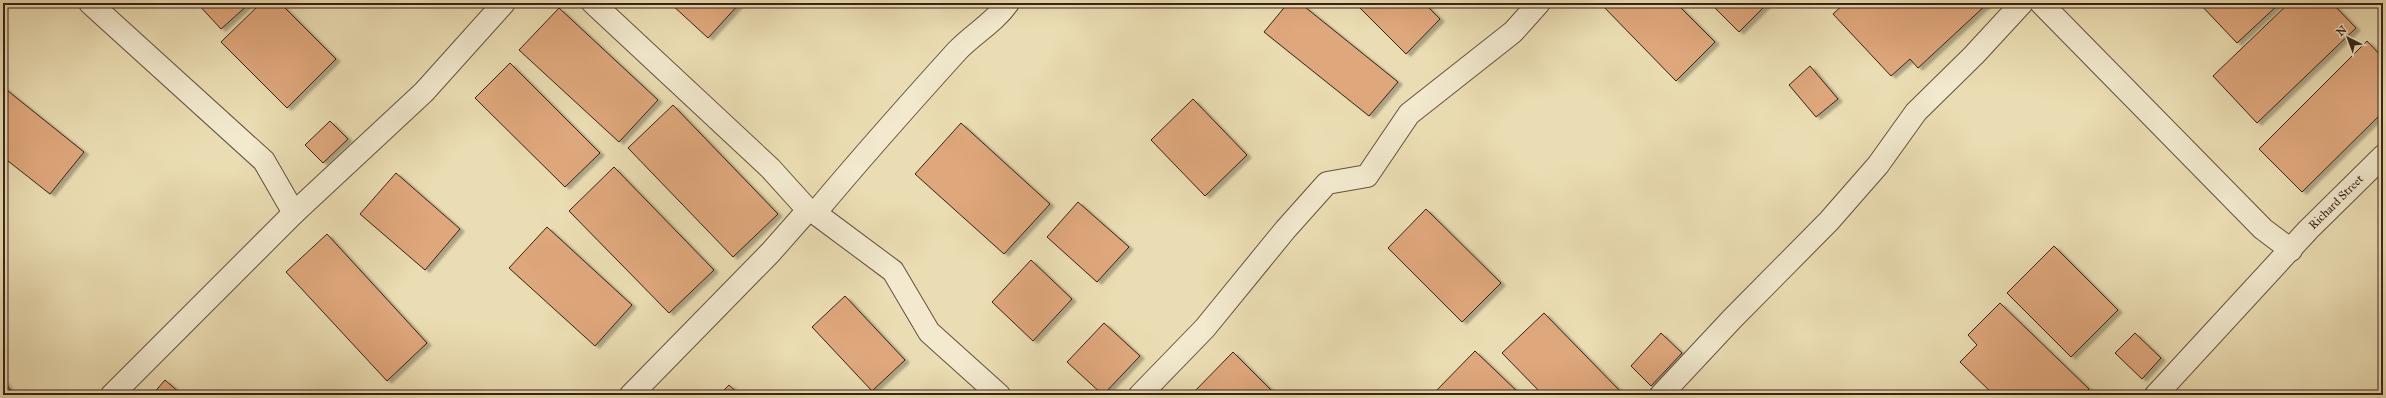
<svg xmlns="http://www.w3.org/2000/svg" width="2386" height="398" font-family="'IM FELL Great Primer',serif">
<defs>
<filter id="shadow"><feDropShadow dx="4.5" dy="2.5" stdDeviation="1" flood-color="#0004"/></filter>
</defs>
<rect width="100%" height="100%" fill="#ebddb3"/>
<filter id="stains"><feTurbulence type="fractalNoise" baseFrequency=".005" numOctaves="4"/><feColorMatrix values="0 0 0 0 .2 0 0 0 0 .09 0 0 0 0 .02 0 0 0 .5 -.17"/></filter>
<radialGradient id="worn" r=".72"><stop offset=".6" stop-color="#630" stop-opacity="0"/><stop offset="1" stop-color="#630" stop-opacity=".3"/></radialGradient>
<g fill="#dfa77c" stroke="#382218" filter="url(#shadow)">
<path d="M197,3H250L221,29Z"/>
<path d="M261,3H280L336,59L287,108L221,42Z"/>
<path d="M670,3H740L708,38Z"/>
<path d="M1288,3H1300L1398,82L1369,116L1264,32Z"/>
<path d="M1355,3H1424L1440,19L1406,54Z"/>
<path d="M1600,3H1676L1715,42L1676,81Z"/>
<path d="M1710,3H1768L1739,32Z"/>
<path d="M1845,3H1988L1918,68L1910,59L1891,76L1833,14Z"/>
<path d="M2199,3H2280L2237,43Z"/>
<path d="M2289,3H2332L2356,28L2257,123L2213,76Z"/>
<path d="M559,8L658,100L619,142L519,50Z"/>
<path d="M2367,41L2383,58V112L2302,192L2259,149Z"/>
<path d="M510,63L600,153L565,187L475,98Z"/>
<path d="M1810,66L1838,99L1816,117L1789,85Z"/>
<path d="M3,87L84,152L50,194L3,157Z"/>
<path d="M1193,99L1247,155L1205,196L1151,140Z"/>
<path d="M673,105L778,214L733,257L628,148Z"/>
<path d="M330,121L348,139L323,163L305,145Z"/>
<path d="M961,123L1050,204L1004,254L915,174Z"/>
<path d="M614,167L714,270L669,313L569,211Z"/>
<path d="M396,173L460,229L425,270L360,214Z"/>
<path d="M1078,202L1129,247L1097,282L1047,237Z"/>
<path d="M1426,209L1501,283L1462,322L1388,248Z"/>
<path d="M547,227L632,305L595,346L509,268Z"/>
<path d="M327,234L427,343L387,381L286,272Z"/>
<path d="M2054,246L2118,310L2071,357L2007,293Z"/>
<path d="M1031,260L1072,299L1033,341L992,302Z"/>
<path d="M845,296L905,360L872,391L812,327Z"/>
<path d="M2000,303L2089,389L2083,395H1994L1960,362L1977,345L1968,335Z"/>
<path d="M1544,313L1621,392L1618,395H1543L1502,353Z"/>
<path d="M1104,323L1140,356L1103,395L1067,362Z"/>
<path d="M1661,333L1682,353L1651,386L1631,366Z"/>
<path d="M2135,333L2161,358L2142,379L2115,353Z"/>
<path d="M1475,351L1521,395L1433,394Z"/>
<path d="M1233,352L1274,393L1272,395H1191Z"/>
<path d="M3,380L14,395H3Z"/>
<path d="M165,380L181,394V395H152Z"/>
<path d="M729,385L740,395H719Z"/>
</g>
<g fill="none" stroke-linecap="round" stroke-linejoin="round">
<defs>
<g id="minor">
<path d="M90,3L264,161L294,213"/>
<path d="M593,3L770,168L808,210"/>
<path d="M2041,3L2263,229L2291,250"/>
<path d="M815,213L893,271L929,332L999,395"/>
<path d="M112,395L294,213L424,92L504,3"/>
<path d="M631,395L770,253L808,210L815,213C861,158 909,104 957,51C973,34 994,23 1008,3"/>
<path d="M1140,395L1205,328L1285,230L1327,183L1367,176L1409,114L1513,32L1539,3"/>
<path d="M1661,395L1732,319L1829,221L1878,165L1916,112L1974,55L2022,3"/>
<path d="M2156,395L2308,230L2383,156"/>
</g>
</defs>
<use href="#minor" stroke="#65513f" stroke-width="24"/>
<use href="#minor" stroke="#f2e9ce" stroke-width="22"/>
</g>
<g text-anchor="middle" stroke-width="3.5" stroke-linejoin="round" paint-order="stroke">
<g font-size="12" fill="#382218" stroke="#f2e9ce">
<text transform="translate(2336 202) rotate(-45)" y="4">Richard Street</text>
</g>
</g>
<rect width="2386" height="398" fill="none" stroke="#ebddb3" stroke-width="16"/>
<rect x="4" y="4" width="2378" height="390" fill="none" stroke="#382218" stroke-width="2"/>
<rect x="8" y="8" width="2370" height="382" fill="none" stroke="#382218"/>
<g transform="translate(2348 38) rotate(318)" stroke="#f2e9ce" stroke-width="3" paint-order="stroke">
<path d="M0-3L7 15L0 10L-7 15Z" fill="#382218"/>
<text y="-6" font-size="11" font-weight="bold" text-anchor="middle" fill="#382218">N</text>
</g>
<rect width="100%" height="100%" filter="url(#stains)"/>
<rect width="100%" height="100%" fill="url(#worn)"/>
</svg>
